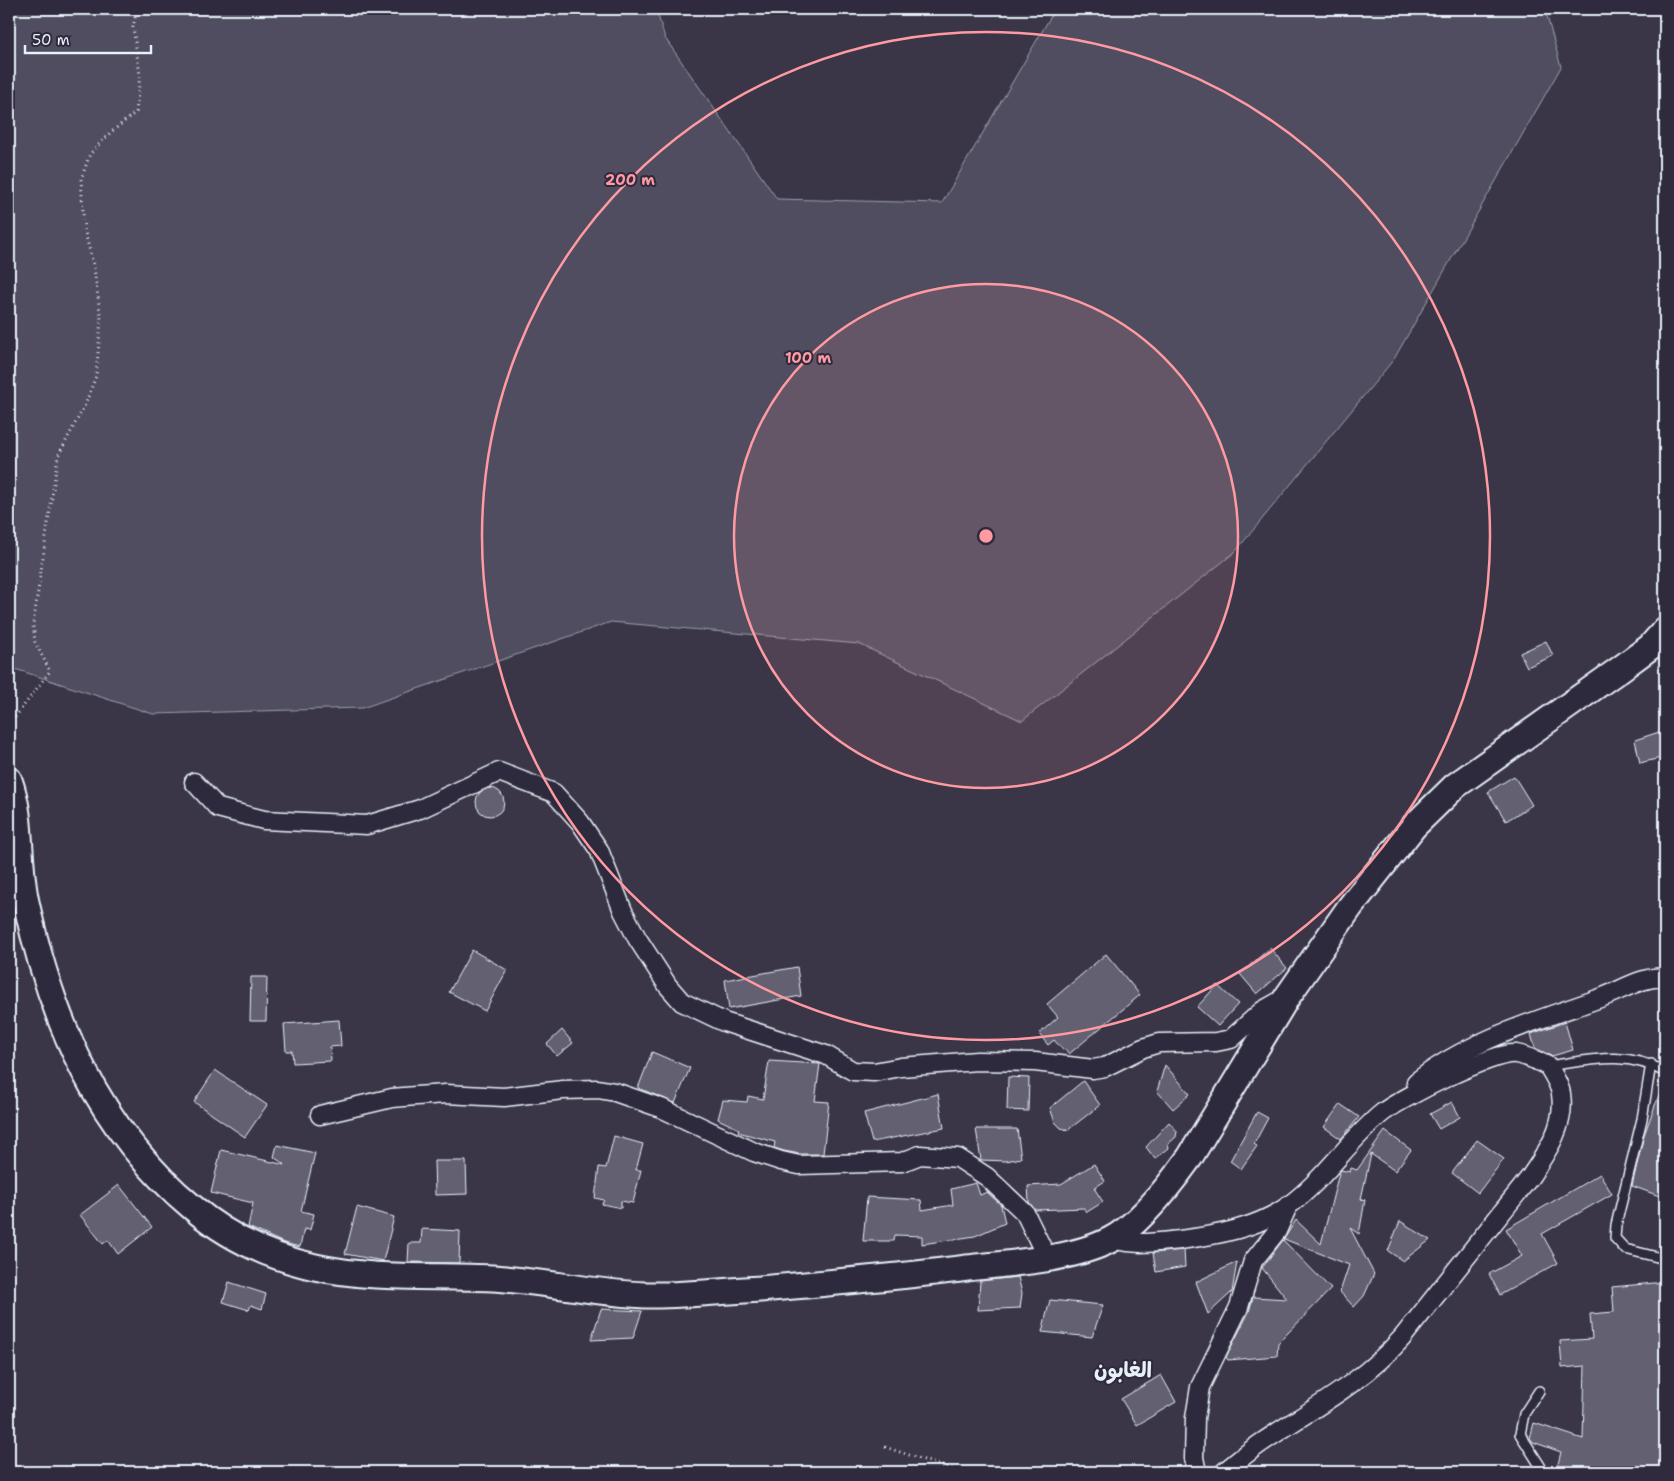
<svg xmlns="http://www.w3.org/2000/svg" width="1674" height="1481" font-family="'Shantell Sans','Playpen Sans Arabic',sans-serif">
<rect width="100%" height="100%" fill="#3a3648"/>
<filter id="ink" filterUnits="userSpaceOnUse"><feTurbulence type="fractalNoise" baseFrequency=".02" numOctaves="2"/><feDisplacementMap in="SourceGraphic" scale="10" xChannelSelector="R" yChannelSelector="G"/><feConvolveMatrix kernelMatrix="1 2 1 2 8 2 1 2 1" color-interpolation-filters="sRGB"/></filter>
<g filter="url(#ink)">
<path fill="#504e5f" stroke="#9ca0ac" d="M9,9H656L665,38L777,199L942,203L1055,9H1545L1561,67L1394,359L1235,552L1022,721L859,644L611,622L362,708L153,714L9,667Z"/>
<g fill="#636171" stroke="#e8f1f8">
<path d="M1546,641L1553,656L1527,667L1520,653Z"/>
<path d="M1665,730V757L1640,763L1635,740Z"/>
<path d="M1514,776L1532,805L1506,821L1488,792Z"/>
<circle cx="490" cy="802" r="14"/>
<path d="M1270,948L1287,968L1257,994L1240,974Z"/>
<path d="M472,950L507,970L485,1011L449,992Z"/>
<path d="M1106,954L1140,995L1069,1054L1065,1049L1063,1050L1054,1040L1048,1045L1039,1034L1058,1017L1047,1004Z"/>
<path d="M797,967L801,996L729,1009L725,980Z"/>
<path d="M251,977H267L266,1021H250Z"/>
<path d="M1217,985L1238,1004L1218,1026L1197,1007Z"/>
<path d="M339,1020L341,1046L330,1047L331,1061L293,1063L292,1051H286L284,1024Z"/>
<path d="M1565,1022L1573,1050L1552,1056L1535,1048L1531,1034Z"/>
<path d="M562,1030L573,1043L557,1056L547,1044Z"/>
<path d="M652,1052L690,1068L675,1103L638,1088Z"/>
<path d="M769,1061L820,1064L815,1101L829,1102L823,1154H800L784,1151L774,1148L775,1142L738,1132L739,1129L718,1119L723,1100L747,1102L748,1096L763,1099Z"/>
<path d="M1165,1065L1190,1094L1173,1109L1157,1091Z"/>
<path d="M215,1070L267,1105L245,1137L194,1102Z"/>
<path d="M1008,1077L1029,1078L1028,1111L1007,1110Z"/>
<path d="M1083,1081L1100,1105L1068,1130L1061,1128L1055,1122L1050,1108Z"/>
<path d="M1663,1084L1665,1085V1198L1632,1186L1644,1135Z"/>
<path d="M938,1094L944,1128L872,1142L864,1113Z"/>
<path d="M1452,1102L1460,1117L1439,1129L1430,1114Z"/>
<path d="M1340,1104L1359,1117L1341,1139L1324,1127Z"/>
<path d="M1257,1112L1268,1118L1254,1144L1257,1146L1241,1169L1230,1161Z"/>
<path d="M1169,1122L1177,1131L1176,1137L1168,1144L1169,1148L1155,1159L1146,1147Z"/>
<path d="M976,1129H1017L1021,1158L1006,1161L981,1160Z"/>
<path d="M1385,1131L1411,1150L1395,1171L1371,1154L1361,1199L1365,1200L1359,1234L1350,1228L1374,1274L1364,1296L1354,1307L1340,1292L1349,1265L1284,1239L1296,1220L1321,1244L1339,1173L1341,1170L1350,1172L1351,1168L1357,1170Z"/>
<path d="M614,1136L643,1144L636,1170H641L633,1203L621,1201V1208L602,1204L604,1200L595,1198L599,1167L606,1168Z"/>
<path d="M1477,1140L1504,1159L1478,1193L1452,1173Z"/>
<path d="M277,1145L315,1153L301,1211L314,1214L310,1230L304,1229L300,1247L284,1243L248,1227L253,1203L211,1193L221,1150L285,1165L274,1157Z"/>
<path d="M434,1161H466L467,1194L435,1195Z"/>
<path d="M1094,1164L1105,1181L1094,1188L1103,1202L1087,1212L1084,1208L1035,1210L1029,1202L1028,1186L1061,1184Z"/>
<path d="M1600,1174L1612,1194L1542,1234L1558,1263L1500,1295L1489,1274L1522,1256L1506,1229Z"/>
<path d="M976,1183L980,1195L987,1192L1001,1205L1005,1223L975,1236L922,1244V1236L895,1235L894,1241H863L867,1197L921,1200L922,1210L953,1205L951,1189Z"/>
<path d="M119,1185L152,1227L118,1254L108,1240L103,1244L80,1215Z"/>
<path d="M357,1207L394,1217L383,1261L345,1254Z"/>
<path d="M1400,1221L1430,1240L1403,1261L1388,1251Z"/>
<path d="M422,1229L460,1231L459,1263L408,1262L409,1243H421Z"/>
<path d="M1283,1240L1331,1289L1278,1343L1277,1356L1228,1360L1226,1357L1249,1312L1253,1297L1287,1299L1262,1268Z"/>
<path d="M1184,1250L1185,1267L1156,1272L1153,1253Z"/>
<path d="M1237,1262L1232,1292L1208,1314L1196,1282Z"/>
<path d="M1018,1277L1022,1293L1020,1308L978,1310L980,1281Z"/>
<path d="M229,1282L266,1294L262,1309L251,1305L249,1310L223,1302Z"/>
<path d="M1665,1282V1472H1556L1561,1452L1533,1442L1530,1438L1534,1423L1583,1439L1585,1366L1562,1368L1560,1341L1592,1339L1590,1314L1614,1312L1612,1287Z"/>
<path d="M1050,1300L1103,1305L1092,1337L1042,1332Z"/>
<path d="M601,1309L642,1311L633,1338L591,1340Z"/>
<path d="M1161,1375L1176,1402L1137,1425L1121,1399Z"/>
</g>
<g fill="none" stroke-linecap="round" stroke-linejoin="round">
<defs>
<g id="lane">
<path d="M1651,1064L1642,1119L1616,1225L1615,1238L1625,1249L1665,1259"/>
<path d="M1548,1066C1591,1060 1626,1050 1665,1072"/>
<path d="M1539,1391L1524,1414L1520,1434L1544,1472"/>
</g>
<g id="street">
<path d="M194,782L218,808L264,820L367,825L420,809L499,772L554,793L580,822L599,850L623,911L637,938L668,986L682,1002L724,1022L826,1055L853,1071L874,1072L901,1067L977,1061L1035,1062L1093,1069L1105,1067L1143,1048L1159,1043L1216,1042L1231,1039L1262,1011L1285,998"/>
<path d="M1416,1082C1470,1039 1540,1020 1603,997C1622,990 1645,975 1665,978"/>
<path d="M320,1115L392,1098L416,1096L446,1094L504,1097L563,1090L598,1089L615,1092L661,1108L754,1152L781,1161L799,1165L902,1162L920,1155L958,1158L987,1177L1025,1213L1047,1258"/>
<path d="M1113,1239C1136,1246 1157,1242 1180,1240C1218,1235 1257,1228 1288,1206C1324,1180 1348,1141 1382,1113C1401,1098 1494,1051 1516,1054C1528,1056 1538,1061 1548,1066C1553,1074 1560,1085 1561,1094C1566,1125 1547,1152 1530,1177L1402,1338C1363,1382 1312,1409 1264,1441C1250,1450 1237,1462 1224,1472"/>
<path d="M1197,1472L1194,1458L1195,1418L1200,1387L1239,1307L1253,1261L1277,1231L1288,1206"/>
</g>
<path id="secondary" d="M9,780C23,818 17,862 26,902C51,1019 98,1129 192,1207C227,1237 270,1257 315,1267C374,1280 432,1275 492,1278C543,1281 593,1293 645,1295C683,1296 722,1291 760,1289C829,1283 898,1277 967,1268C1011,1263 1071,1260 1110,1240C1138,1226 1172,1182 1190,1157L1287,997L1350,907L1414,826L1455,786L1620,669L1650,647L1665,630"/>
</defs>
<use href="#lane" stroke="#e8f1f8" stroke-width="12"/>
<use href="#street" stroke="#e8f1f8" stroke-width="21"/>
<use href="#secondary" stroke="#e8f1f8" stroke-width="29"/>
<g stroke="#e8f1f8" stroke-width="3" stroke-dasharray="1 4" stroke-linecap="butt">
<path d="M9,725L50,671L35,642L33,625L58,456L85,405L96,376L101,319L94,268L84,228L81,179L90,154L110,133L136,112L140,75L133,27L137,9"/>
<path d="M885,1447L960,1472"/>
</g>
<use href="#lane" stroke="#2f2a3d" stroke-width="9"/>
<use href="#street" stroke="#2f2a3d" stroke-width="18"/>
<use href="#secondary" stroke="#2f2a3d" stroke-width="25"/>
</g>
</g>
<circle cx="986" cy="536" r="252" fill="#ff9aa2" fill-opacity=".12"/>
<g fill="none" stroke="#ff9aa2" stroke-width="2.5">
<circle cx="986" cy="536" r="252"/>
<circle cx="986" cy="536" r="504"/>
</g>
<g text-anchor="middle" stroke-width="4" stroke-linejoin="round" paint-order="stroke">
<g font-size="21" font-weight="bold" fill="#e8f1f8" stroke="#2f2a3d">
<text x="1123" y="1377">الغابون</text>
</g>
</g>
<circle cx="986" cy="536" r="8" fill="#ff9aa2" stroke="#2f2a3d" stroke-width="2.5"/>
<g font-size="15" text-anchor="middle" font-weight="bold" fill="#ff9aa2" stroke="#2f2a3d" stroke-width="4" stroke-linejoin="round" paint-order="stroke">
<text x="630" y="185">200 m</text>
<text x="808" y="363">100 m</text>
</g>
<rect width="1674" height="1481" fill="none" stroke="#2f2a3d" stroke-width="30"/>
<rect x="15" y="15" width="1644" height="1451" fill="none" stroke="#e8f1f8" stroke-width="2" filter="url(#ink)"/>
<path d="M25 45v8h126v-8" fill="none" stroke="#e8f1f8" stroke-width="2.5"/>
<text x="32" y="45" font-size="15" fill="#e8f1f8" stroke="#2f2a3d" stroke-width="4" paint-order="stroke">50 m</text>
</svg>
